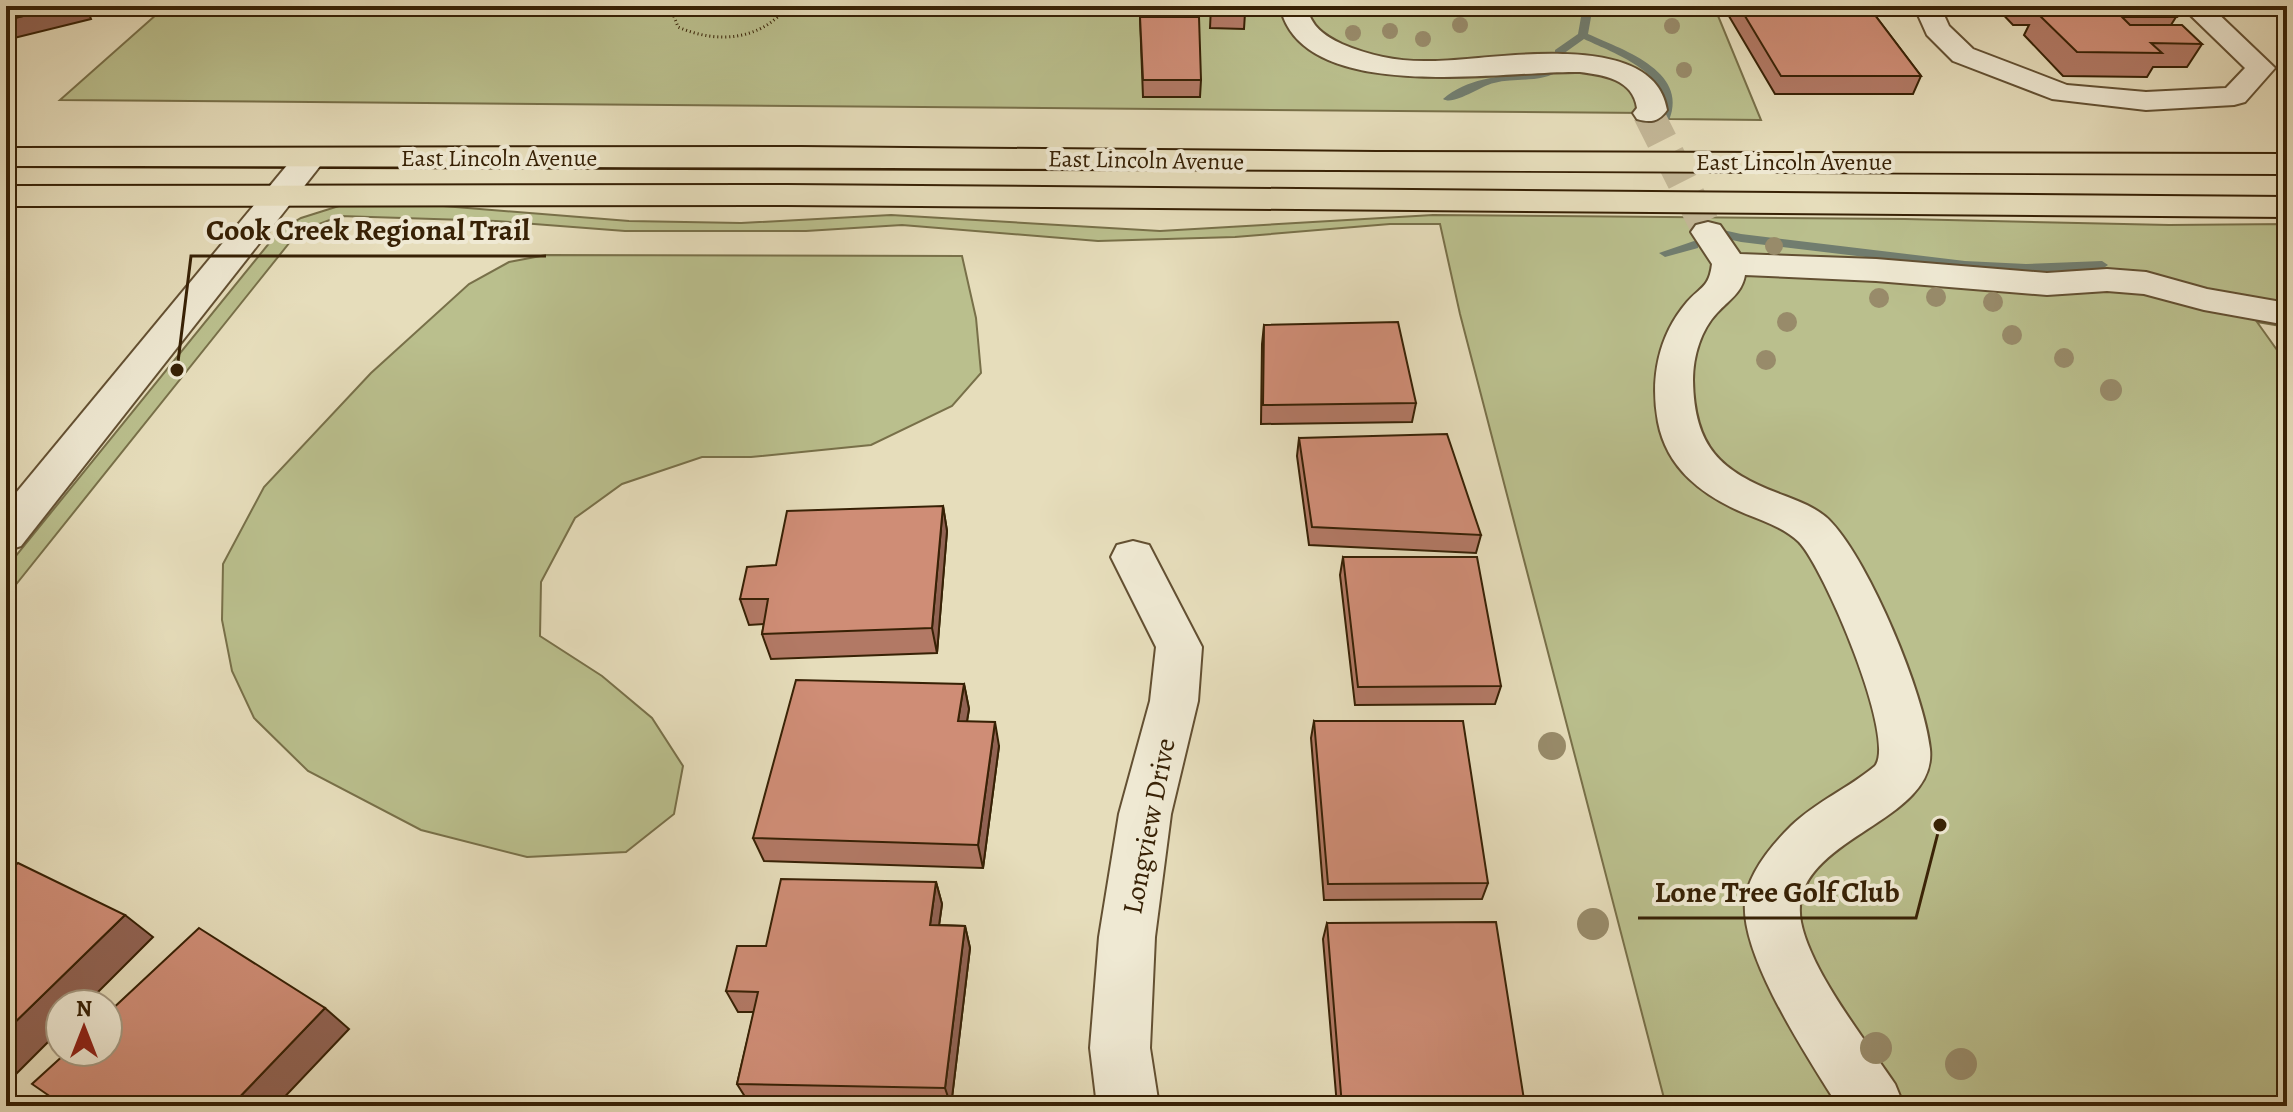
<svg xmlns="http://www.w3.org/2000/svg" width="2293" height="1112" font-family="Alegreya,serif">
<rect width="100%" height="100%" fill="#e6ddbb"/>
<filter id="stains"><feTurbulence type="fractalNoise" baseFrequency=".0025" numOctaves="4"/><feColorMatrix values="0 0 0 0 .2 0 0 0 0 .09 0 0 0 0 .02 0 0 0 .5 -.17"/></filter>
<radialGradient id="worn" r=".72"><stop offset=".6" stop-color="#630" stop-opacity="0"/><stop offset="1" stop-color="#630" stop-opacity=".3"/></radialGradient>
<g fill="#babf8d" stroke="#787049" stroke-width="2">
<path d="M166,6H1714L1761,120L1670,119L1648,113L60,100Z"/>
<path d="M342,205H431L629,221L741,223L891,215L1160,231L1433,215L1905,219L2169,225L2287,224V327L2257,322L2287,364V1106H1666L1460,314L1440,224H1390L1235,237L1098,241L902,225L806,231H625L496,221L340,216L298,232L6,597V568L279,231L301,218Z"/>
<path d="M546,255L962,256L976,318L981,373L952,406L871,445L751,457H702L622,484L575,518L541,582L540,636L602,676L652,718L683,766L674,814L626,852L527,857L421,830L308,771L254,718L232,671L222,620L223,564L264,487L371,373L469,284L509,262Z"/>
</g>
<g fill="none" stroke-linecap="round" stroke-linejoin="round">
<g fill="#717d6f" fill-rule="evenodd">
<path d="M1583,6H1593L1588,34C1626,51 1693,73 1667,125L1657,123C1659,117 1663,111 1663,105C1666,71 1609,51 1584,39L1563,54H1555V50L1578,34Z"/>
<path d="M1556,66L1561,69C1543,84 1516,77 1494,83C1480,86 1454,106 1443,99C1476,71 1518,79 1556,66Z"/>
<path d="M1714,228L1741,234L1965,261L2026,264L2102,261L2108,265L2102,269L2026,272L1965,269L1741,242L1710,235V229Z"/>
<path d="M1694,241L1698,242V248L1665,257L1659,253Z"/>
</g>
<path stroke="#c3b797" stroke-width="31" stroke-dasharray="31 15" stroke-linecap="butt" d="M1648,113L1708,232"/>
<defs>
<g id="minor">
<path d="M1280,6H1306C1312,27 1323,35 1342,44C1370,56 1400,62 1431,61C1489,61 1654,26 1667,110C1659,122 1650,123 1637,119L1633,113L1637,108C1633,79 1603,75 1580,72C1506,70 1301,107 1280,6Z"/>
<path d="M1914,6H1940L1949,26L1973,49L2067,85L2146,92L2226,88L2245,68L2181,6H2210L2275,68L2245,102L2234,105L2146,110L2052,99L1953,61L1927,35Z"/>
<path d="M309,149L320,152L325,159L320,166L21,546L6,551V505L298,152Z"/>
<path d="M1708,222L1720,225L1740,254L1876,259L2047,273L2107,269L2146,272L2207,289L2287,303V325L2204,310L2144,294L2107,291L2047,295L1876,281L1745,275C1742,293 1729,300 1717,313C1701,330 1693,356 1693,380C1694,447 1720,471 1780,494C1798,501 1819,508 1832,523C1870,564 1924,693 1930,749C1938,825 1785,838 1801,922C1811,972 1866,1041 1895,1084L1904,1106H1838C1809,1059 1741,958 1745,903C1747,874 1772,845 1791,826C1817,801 1849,788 1875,766C1897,739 1824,568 1799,542C1784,528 1764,521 1746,514C1703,496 1667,469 1658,422C1650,379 1658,336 1687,302C1701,286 1709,288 1712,264L1691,232L1696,225Z"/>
<path d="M1133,541L1149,545L1202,647L1198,701L1171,814L1155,937L1150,1048L1159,1106H1097L1090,1048L1099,937L1119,814L1150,701L1156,647L1111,557L1117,545Z"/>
</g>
<g id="major">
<path d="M801,147L1376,152L2287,154V174C1527,172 766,166 6,166V148Z"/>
<path d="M787,185L2287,197V217L787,205L6,206V186Z"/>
</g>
</defs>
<use href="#minor" stroke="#635032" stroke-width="4"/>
<use href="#major" stroke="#372105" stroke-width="4"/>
<path stroke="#372105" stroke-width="3" stroke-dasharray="1 3" stroke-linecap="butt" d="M678,6L673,14L678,27C717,44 760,41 788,6"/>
<use href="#minor" fill="#efe9d3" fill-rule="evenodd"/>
<use href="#major" fill="#e6ddbb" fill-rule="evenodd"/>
</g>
<g fill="#988b6a">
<circle cx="1460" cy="25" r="8"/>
<circle cx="1672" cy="26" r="8"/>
<circle cx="1390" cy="31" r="8"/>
<circle cx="1353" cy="33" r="8"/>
<circle cx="1423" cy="39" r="8"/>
<circle cx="1684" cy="70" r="8"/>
<circle cx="1774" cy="246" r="9"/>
<circle cx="1936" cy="297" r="10"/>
<circle cx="1879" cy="298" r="10"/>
<circle cx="1993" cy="302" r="10"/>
<circle cx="1787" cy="322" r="10"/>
<circle cx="2012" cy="335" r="10"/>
<circle cx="2064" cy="358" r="10"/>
<circle cx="1766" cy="360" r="10"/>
<circle cx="2111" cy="390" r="11"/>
<circle cx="1552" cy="746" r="14"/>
<circle cx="1593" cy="924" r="16"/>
<circle cx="1876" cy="1048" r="16"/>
<circle cx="1961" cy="1064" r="16"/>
</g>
<g fill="#b27965" stroke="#372105" stroke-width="2">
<path d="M1020,6H1149V13L1021,14Z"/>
<path d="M1211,6L1245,13L1244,29L1210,28Z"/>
<path d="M1723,6H1868L1921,76L1913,94H1775Z"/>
<path d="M1995,6H2163L2176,17L2171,25L2202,44L2187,67H2153L2147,77L2063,76L2024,35L2029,25H2013Z"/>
<path d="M1140,17L1201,80L1200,97H1143Z"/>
<path d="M1264,325L1416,403L1412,422L1261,424L1262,344Z"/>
<path d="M1299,438L1481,535L1476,553L1309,545L1297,456Z"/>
<path d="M943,506L947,531L937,653L771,659L762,634L764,624L749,625L740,599Z"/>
<path d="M1343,557L1501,686L1495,704L1355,705L1340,575Z"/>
<path d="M964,684L969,709L967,721L999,746L983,868L764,861L753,838Z"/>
<path d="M1314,721L1488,883L1482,899L1324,900L1311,738Z"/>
<path d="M936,882L942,904L939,925L965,926L970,948L951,1106L749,1103L737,1084L754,1012H738L726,991L766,946Z"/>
<path d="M1327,923L1525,1106H1337L1323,939Z"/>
</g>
<g fill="#916353" stroke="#372105" stroke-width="2">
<path d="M66,6H86L91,19L6,40V20Z"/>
<path d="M943,506L947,531L937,653L932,628Z"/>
<path d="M964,684L969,709L963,745L958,721Z"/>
<path d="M995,722L999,746L983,868L978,845Z"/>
<path d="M936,882L942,904L936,947L930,925Z"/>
<path d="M125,915L153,937L86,1004H60V1030L6,1084V1031Z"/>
<path d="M965,926L970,948L951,1106L945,1088Z"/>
<path d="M325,1008L349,1029L276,1106H231Z"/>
</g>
<g fill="#cf8d76" stroke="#372105" stroke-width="2">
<path d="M6,6H66L6,20Z"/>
<path d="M1211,6H1245V13L1211,12Z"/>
<path d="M1739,6H1868L1921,76H1781Z"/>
<path d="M2045,6H2163L2176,17H2122L2130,25H2182L2202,44L2151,43L2162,53L2077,52L2036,12H2051Z"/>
<path d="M1140,17H1199L1201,80H1143Z"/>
<path d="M1398,322L1416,403L1263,405L1264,325Z"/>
<path d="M1447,434L1481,535L1312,527L1299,438Z"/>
<path d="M943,506L932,628L762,634L768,599H740L747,567L776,565L787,511Z"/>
<path d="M1343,557H1477L1501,686L1358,687Z"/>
<path d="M796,680L964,684L958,721L995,722L978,845L753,838Z"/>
<path d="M1314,721H1463L1488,883L1328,884Z"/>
<path d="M18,863L125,915L6,1031V873Z"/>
<path d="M781,879L936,882L930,925L965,926L945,1088L737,1084L758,992L726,991L737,946H766Z"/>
<path d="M1496,922L1525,1106H1342L1327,923Z"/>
<path d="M199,928L325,1008L231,1106H64L32,1084L67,1052H108V1013Z"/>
</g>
<g text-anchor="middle" stroke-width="8" stroke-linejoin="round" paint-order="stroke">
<g font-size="24" fill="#372105" stroke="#efe9d3">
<text x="499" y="166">East Lincoln Avenue</text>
<text transform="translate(1146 160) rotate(1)" y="8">East Lincoln Avenue</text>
<text x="1794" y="170">East Lincoln Avenue</text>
</g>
<g font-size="28" fill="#372105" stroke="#efe9d3">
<text transform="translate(1148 826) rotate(-79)" y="10">Longview Drive</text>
</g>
</g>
<path fill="none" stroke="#372105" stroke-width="3" d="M177 370L191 256H546M1940 825L1916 918H1638"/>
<g fill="#372105" stroke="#efe9d3" stroke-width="3">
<circle cx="177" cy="370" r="8"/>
<circle cx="1940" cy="825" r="8"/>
</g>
<g font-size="30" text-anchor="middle" font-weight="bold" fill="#372105" stroke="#efe9d3" stroke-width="8" stroke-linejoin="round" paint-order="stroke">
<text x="368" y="240">Cook Creek Regional Trail</text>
<text x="1777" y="902">Lone Tree Golf Club</text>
</g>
<rect width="2293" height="1112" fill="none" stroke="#e6ddbb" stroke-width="32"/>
<rect x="8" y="8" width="2277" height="1096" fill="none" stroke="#372105" stroke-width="4"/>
<rect x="16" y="16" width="2261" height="1080" fill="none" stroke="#372105" stroke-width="2"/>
<g transform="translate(84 1028)"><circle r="38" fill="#efe9d3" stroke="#a59981" stroke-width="2"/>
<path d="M0-6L14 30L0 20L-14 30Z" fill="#8f2418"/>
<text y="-12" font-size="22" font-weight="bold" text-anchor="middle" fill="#372105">N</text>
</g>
<rect width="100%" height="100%" filter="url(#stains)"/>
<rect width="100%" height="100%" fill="url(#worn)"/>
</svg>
